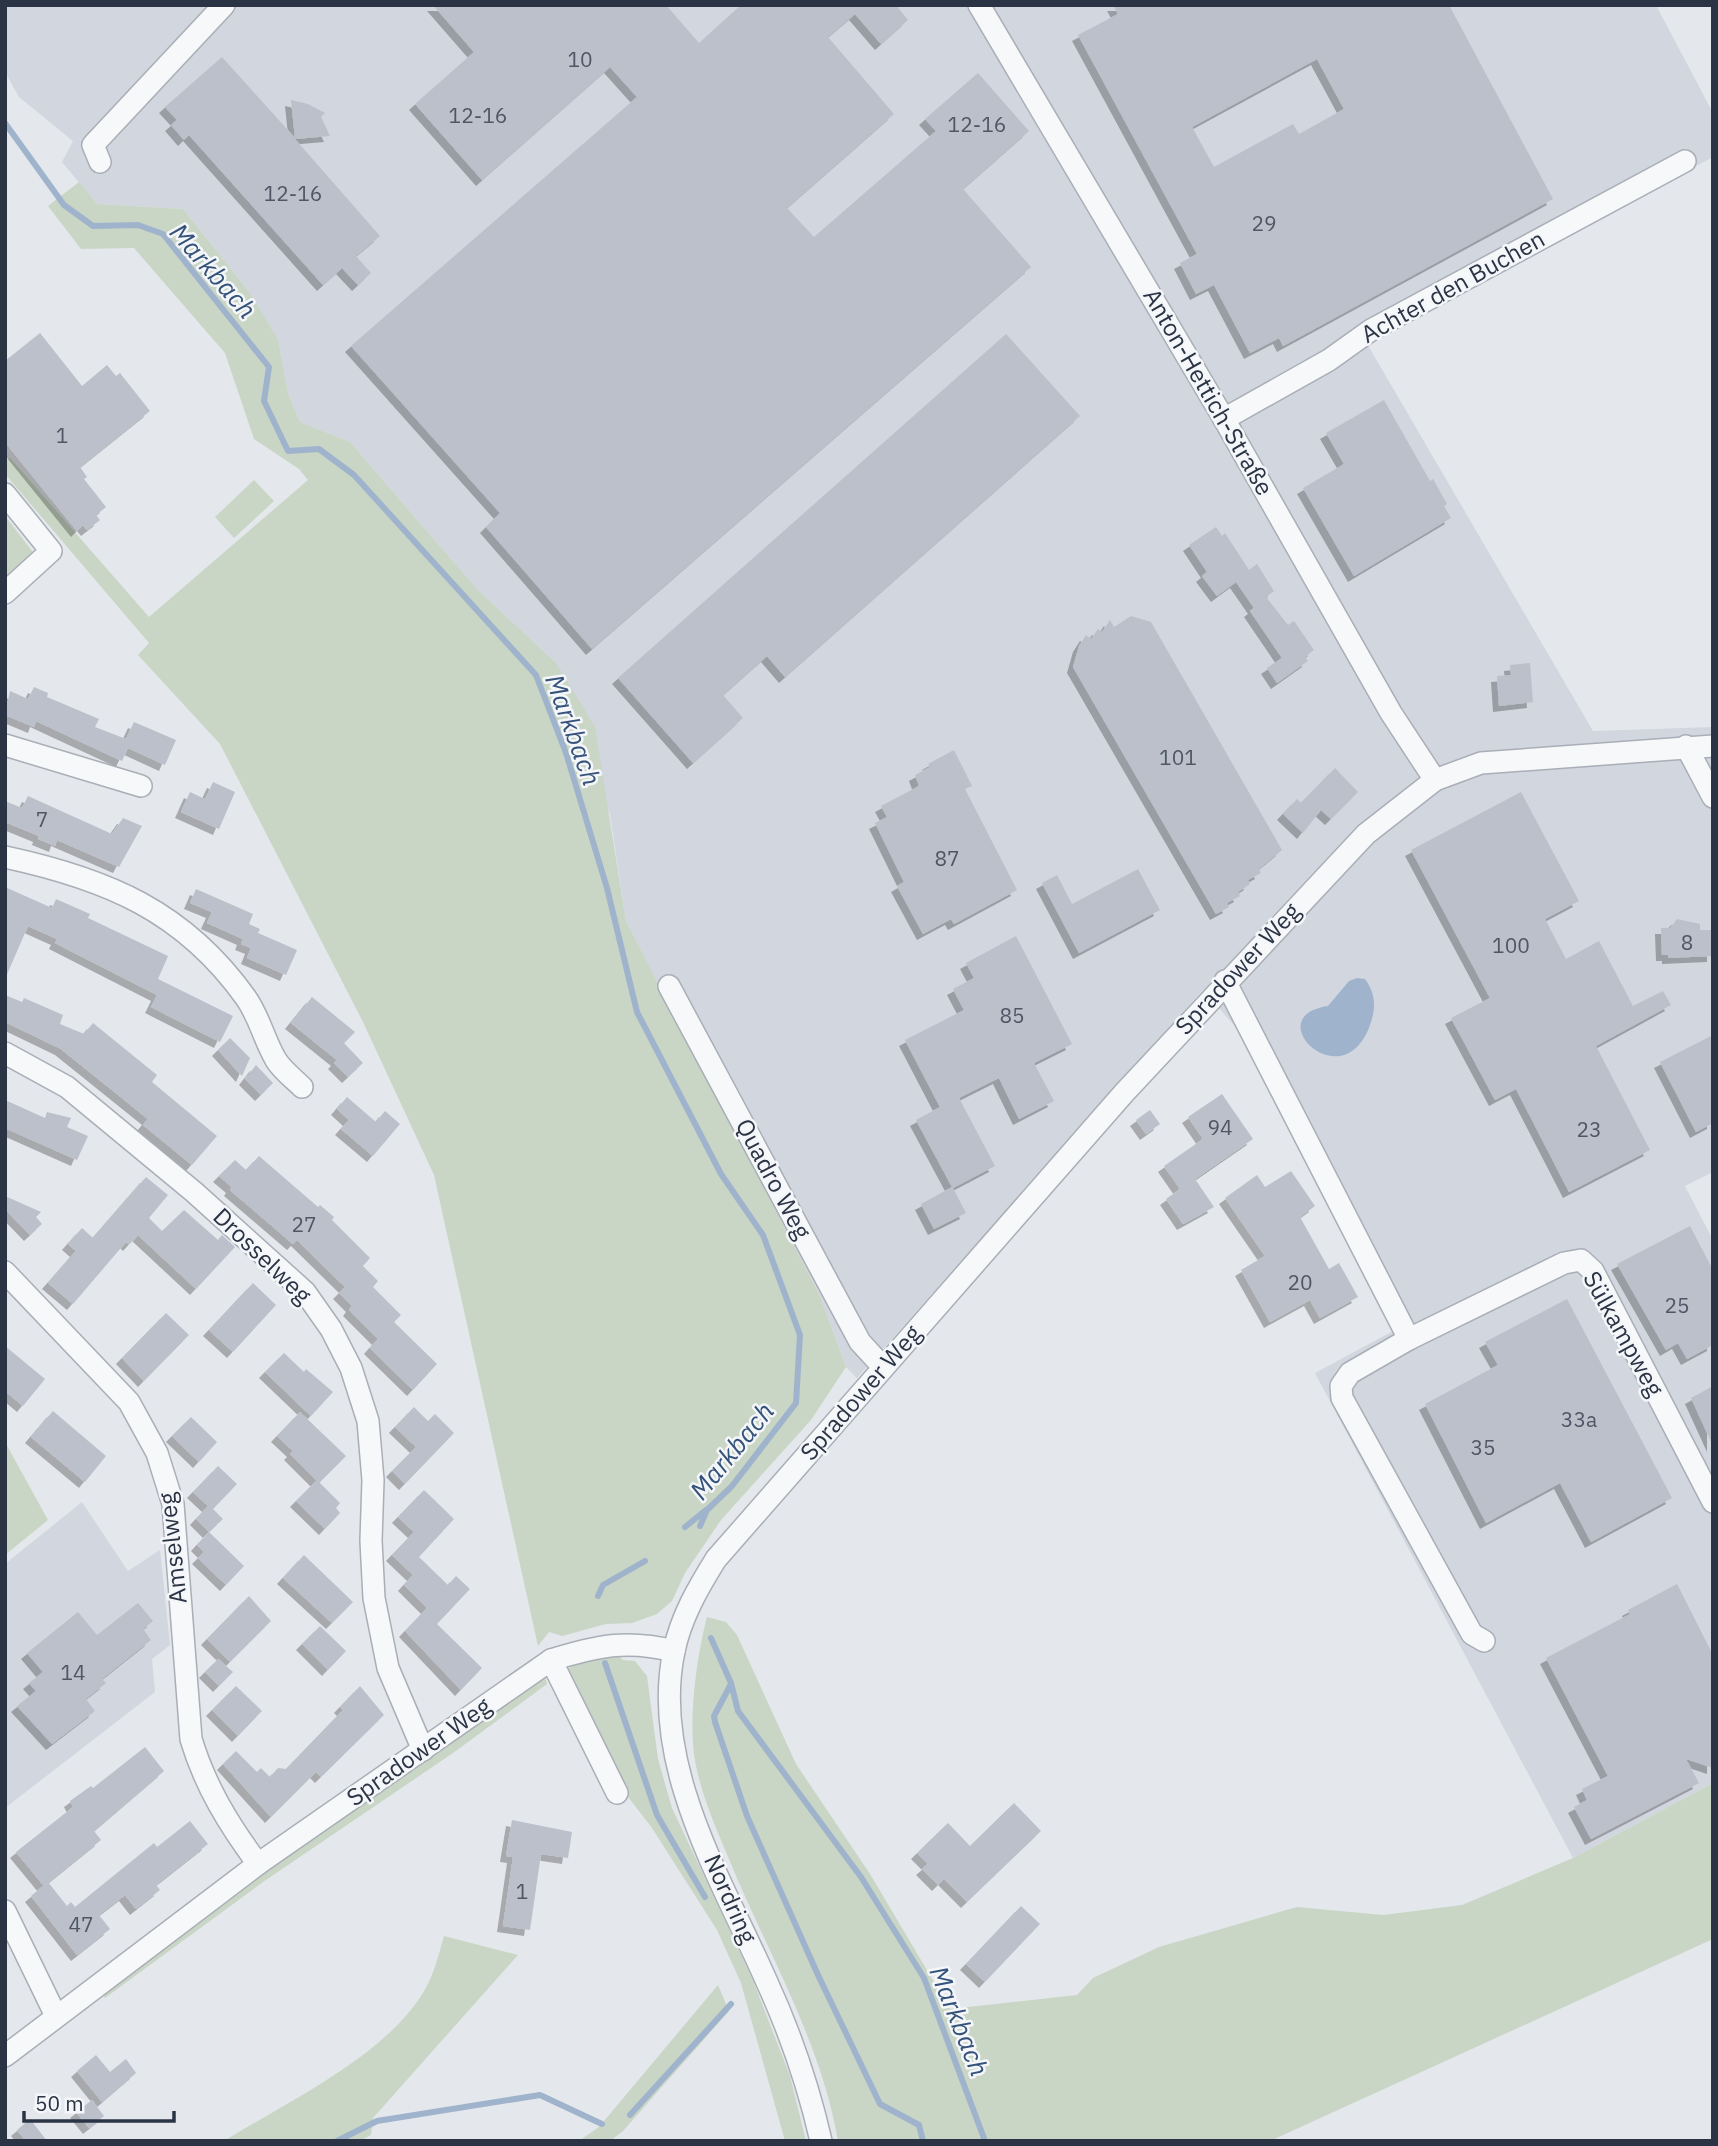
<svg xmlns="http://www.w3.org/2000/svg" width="1718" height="2146" font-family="'IBM Plex Sans',sans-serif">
<defs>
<filter id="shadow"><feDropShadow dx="-6" dy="6" stdDeviation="0" flood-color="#0004"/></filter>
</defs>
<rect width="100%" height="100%" fill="#e4e7ec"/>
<g fill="#d2d6de">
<path d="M5,5H1656L1713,113V157L1366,342L1593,731L1713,727V1172L1685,1186L1713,1240V1783L1573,1858L1315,1373L1395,1330L1240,1032L1203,990L857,1378L846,1367L820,1296L626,921L610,814L556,663L477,589L350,442L300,422L288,393L278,339L250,293L183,209L97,204L62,162L73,141L19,97L5,72Z"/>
<path d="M82,1502L128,1571L160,1550L170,1645L152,1659L155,1692L5,1808V1564Z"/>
</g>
<g fill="#c9d6c5">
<path d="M79,182L97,204L183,209L250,293L278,339L288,393L300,422L350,442L477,589L556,663L595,727L626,921L820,1296L846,1367L811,1420L721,1520L685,1573L672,1601L657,1614L632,1623L606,1624L562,1636L549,1632L538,1646L434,1175L363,1022L220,744L138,655L149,643L5,474V461L10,458L149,617L308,480L299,469L254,439L225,353L134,248L81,249L48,206Z"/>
<path d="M254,480L274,501L234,538L215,517Z"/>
<path d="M5,516L36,556L5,584Z"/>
<path d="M5,1442L48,1520L5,1555Z"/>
<path d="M707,1617L726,1622L737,1635L796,1764L870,1874L950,2009L1077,1995L1093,1978L1159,1947L1297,1907L1383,1915L1462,1905L1573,1858L1713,1783V1939L1270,2141H838C821,2041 767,1952 729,1859C715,1826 699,1790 694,1754C689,1715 697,1655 707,1617Z"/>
<path d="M616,1653L623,1660L635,1661L647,1676L658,1759L672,1808L752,1978L790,2076L806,2141H785L741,1983L717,1930L652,1828L619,1785L563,1671L587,1659Z"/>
<path d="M545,1677L547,1684L453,1753L263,1882L105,1998L102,1993L256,1876Z"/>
<path d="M444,1936L518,1955L373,2118L371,2135L360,2141H224C287,2102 381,2058 421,1996C433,1978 438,1957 444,1936Z"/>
<path d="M718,1985L729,2011L623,2131L610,2141H579L599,2127Z"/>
</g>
<path fill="#9fb4cc" d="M1357,978L1365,979C1376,994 1376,1008 1370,1025C1343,1101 1257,1016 1328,1006L1349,981Z"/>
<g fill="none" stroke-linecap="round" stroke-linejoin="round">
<g stroke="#9fb4cc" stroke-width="6">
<path d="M5,123L64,205L93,226L138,225L163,234L269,367L264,401L288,451L319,449L354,475L536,675L566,753L607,888L637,1012L721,1174L763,1235L800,1335L796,1403L732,1486L707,1510L700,1526"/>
<path d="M685,1527L706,1510"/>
<path d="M598,1596L603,1585L645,1561"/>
<path d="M711,1638L731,1683L738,1711L861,1877L924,1978L985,2141"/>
<path d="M605,1663L657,1815L705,1897"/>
<path d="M731,1684L714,1716L715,1722L747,1816L818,1975L880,2104L919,2125L923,2141"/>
<path d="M630,2115L731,2004"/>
<path d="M337,2141L377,2121L540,2095L602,2124"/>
</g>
</g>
<g fill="#bbc0ca" fill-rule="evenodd" filter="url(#shadow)">
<path d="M433,5H666L699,43L741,5H896L908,20L881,44L855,14L828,37L894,114L787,208L814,237L936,131L925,119L978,73L1029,131L963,189L1031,267L592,649L486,527L500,513L351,346L637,97L610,67L482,180L415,104L474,52Z"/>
<path d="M1113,5H1449L1553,199L1283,346L1279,338L1250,353L1214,285L1196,294L1180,263L1197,254L1078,35L1118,14ZM1317,59L1344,109L1299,134L1293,124L1214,167L1192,127Z"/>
<path d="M222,57L295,138L291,100L308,104L325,113L321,117L330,136L295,139L380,236L356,256L371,273L358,285L342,268L323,285L189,135L184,140L171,125L177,120L165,107Z"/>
<path d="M40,333L82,386L107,365L116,376L120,373L150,411L80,467L87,477L84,479L106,507L96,515L100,520L87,530L83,525L77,531L5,442V361Z"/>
<path d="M1006,334L1080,416L785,677L767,656L723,695L743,718L693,763L618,678Z"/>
<path d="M1384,400L1430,481L1433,479L1447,504L1444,506L1451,518L1354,576L1303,488L1344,464L1326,433Z"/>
<path d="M1216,527L1222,536L1225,533L1249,570L1257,564L1274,591L1266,597L1288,625L1294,621L1314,650L1305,657L1308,661L1277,683L1267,668L1282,658L1250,611L1254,608L1236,582L1217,596L1202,576L1207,572L1189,545Z"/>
<path d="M1131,616L1151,622L1282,850L1259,869L1261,873L1248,880L1250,884L1238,892L1240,896L1227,903L1229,907L1216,914L1073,667L1079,646L1086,635L1091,639L1098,629L1102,632L1110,620L1114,627Z"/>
<path d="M1530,663L1533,702L1499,706L1497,676L1511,675L1510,665Z"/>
<path d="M34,687L48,693L47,697L99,719L95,727L126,739L134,722L176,740L165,765L128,748L122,761L36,721L34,727L5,715L10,691L28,699Z"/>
<path d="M954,750L972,786L965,789L1017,890L954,924L951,919L923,934L897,886L904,882L875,823L887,817L881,806L919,786L915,775L930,767L928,764Z"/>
<path d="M1335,768L1358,792L1331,819L1321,810L1303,833L1283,814L1297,799L1301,803Z"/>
<path d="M213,782L235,792L219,829L181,812L190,792L205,799Z"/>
<path d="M1521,792L1579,901L1545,919L1566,959L1599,941L1633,1006L1663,991L1671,1005L1596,1046L1650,1150L1569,1192L1516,1089L1495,1100L1451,1018L1490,998L1411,850Z"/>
<path d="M28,796L112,834L123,818L142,826L119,867L57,840L55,846L38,839L39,836L5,822V801L22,808Z"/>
<path d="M1138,869L1160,910L1079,953L1042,883L1057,875L1072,904Z"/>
<path d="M5,887L52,908L56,899L90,914L88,918L168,956L158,979L233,1016L220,1042L151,1007L157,995L55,943L57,939L28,926L5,979Z"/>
<path d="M196,889L253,914L249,924L260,929L258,933L297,950L286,975L247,958L251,948L241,944L243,939L207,923L212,912L190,903Z"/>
<path d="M1677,919L1700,924V930H1713V956L1668,958V955H1662L1661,928H1670Z"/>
<path d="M1016,936L1072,1044L1034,1063L1054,1101L1019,1119L999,1078L959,1098L995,1166L953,1188L966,1213L934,1229L921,1204L952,1187L916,1120L940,1107L905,1040L964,1010L953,989L974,978L966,963Z"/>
<path d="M5,995L22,1002L24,998L63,1015L60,1024L84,1034L93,1023L157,1075L152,1082L217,1136L192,1165L143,1125L148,1119L61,1049L5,1022Z"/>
<path d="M312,997L355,1032L344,1043L363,1063L348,1077L334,1063L337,1060L291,1023Z"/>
<path d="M1713,1035V1123L1696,1132L1660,1062Z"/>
<path d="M230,1038L250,1058L242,1076L218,1050Z"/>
<path d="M256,1065L273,1083L261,1095L245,1079Z"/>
<path d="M1222,1094L1253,1139L1195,1179L1214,1207L1183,1224L1166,1199L1180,1189L1164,1166L1203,1139L1188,1117Z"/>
<path d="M347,1097L376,1122L385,1111L400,1124L373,1156L341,1129L349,1120L337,1109Z"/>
<path d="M5,1100L45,1118L47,1112L71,1118L67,1127L88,1136L77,1160L5,1128Z"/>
<path d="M1150,1110L1160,1124L1146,1134L1136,1120Z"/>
<path d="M259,1156L318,1207L320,1205L334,1217L332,1220L370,1258L363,1266L378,1281L373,1287L401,1315L394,1322L437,1364L413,1390L370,1348L378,1339L349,1310L352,1306L339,1293L345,1287L297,1240L293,1244L230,1190L232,1187L219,1176L235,1160L246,1170Z"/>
<path d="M1291,1171L1315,1206L1300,1217L1329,1269L1339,1263L1358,1297L1320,1318L1310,1300L1270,1322L1241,1270L1265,1256L1225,1198L1257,1175L1265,1187Z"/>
<path d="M146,1177L168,1195L149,1218L162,1231L184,1210L218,1240L222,1235L235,1247L196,1289L138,1235L129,1245L126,1242L73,1304L48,1283L76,1251L68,1244L82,1228L93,1238Z"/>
<path d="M5,1196L41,1212L36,1217L42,1224L30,1235L5,1209Z"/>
<path d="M1690,1226L1713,1270V1345L1687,1359L1678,1343L1666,1350L1617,1264Z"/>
<path d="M253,1283L276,1305L233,1352L209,1330Z"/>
<path d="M1567,1299L1672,1498L1591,1542L1560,1483L1486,1523L1425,1404L1498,1365L1485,1342Z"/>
<path d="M166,1313L189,1335L144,1381L122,1358Z"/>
<path d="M5,1346L45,1379L23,1406L5,1391Z"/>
<path d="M284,1353L304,1372L306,1369L333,1392L311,1416L265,1372Z"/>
<path d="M1713,1386V1446L1691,1398Z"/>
<path d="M414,1407L428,1421L435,1414L454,1433L405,1484L392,1471L416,1447L395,1427Z"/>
<path d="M53,1411L106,1456L85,1482L31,1437Z"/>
<path d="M300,1412L346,1456L319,1483L290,1454L293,1451L277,1436Z"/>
<path d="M191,1417L217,1442L199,1462L172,1436Z"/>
<path d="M218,1466L237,1484L213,1509L223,1519L209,1532L244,1566L226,1585L198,1558L204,1552L197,1545L209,1532L196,1519L208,1506L193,1492Z"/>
<path d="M317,1480L340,1503L336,1508L340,1513L325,1529L296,1501Z"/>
<path d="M424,1490L454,1519L419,1557L448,1585L456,1576L470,1589L437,1624L482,1668L461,1690L405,1631L427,1608L404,1585L413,1575L392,1555L414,1532L398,1517Z"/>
<path d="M304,1555L353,1602L332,1623L283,1578Z"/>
<path d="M1677,1584L1713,1655V1768L1686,1759L1699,1783L1591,1839L1574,1807L1587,1800L1582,1789L1608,1776L1546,1658L1630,1614L1628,1610Z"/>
<path d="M249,1596L271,1621L230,1662L207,1639Z"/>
<path d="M138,1603L153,1621L143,1629L151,1640L102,1679L106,1683L86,1699L95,1711L52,1744L17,1706L36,1691L29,1683L43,1672L27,1653L78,1612L97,1635Z"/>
<path d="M320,1626L346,1651L328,1670L302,1644Z"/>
<path d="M218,1659L233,1672L219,1686L205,1672Z"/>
<path d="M236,1686L262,1711L238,1736L212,1710Z"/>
<path d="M360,1686L384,1715L321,1777L316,1772L271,1817L223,1764L236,1751L257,1772L261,1768L270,1777L278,1768L286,1769L343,1710L340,1707Z"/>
<path d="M145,1747L164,1771L94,1831L101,1840L44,1886L16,1852L73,1807L70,1801L91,1786L93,1788Z"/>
<path d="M1014,1803L1041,1831L967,1902L944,1879L938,1885L922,1869L928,1864L917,1853L948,1823L970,1846Z"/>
<path d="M512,1820L572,1832L568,1858L541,1854L530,1930L503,1926L513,1857L506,1856Z"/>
<path d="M190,1821L208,1844L156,1885L160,1890L136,1909L125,1895L99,1915L110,1929L77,1955L31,1896L48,1882L67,1906L71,1902L75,1907L154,1843L157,1847Z"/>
<path d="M1021,1906L1040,1924L985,1982L966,1964Z"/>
<path d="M96,2055L110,2072L126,2059L136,2073L102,2102L77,2071Z"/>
<path d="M92,2100L104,2116L89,2128L76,2112Z"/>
<path d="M30,2119L47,2141H26L17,2130Z"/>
</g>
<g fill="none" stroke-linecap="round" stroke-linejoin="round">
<defs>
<g id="street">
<path d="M979,5L1224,419L1391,713L1435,780"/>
<path d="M100,162L93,145L224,5"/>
<path d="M1224,419L1329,360L1371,330L1685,161"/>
<path d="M5,494L51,551L5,593"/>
<path d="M5,745L141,786"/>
<path d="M1686,746L1713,797"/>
<path d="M5,857C107,879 184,911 246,998C260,1018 264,1040 276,1060C282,1070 294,1079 302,1087"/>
<path d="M1225,981L1409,1339"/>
<path d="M669,986L860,1342L883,1367"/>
<path d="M5,1053L67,1087L194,1192L305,1292L331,1329L351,1368L368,1421L373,1480L371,1541L374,1598L388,1668L423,1750"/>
<path d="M5,1272L129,1402L157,1453L173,1504L191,1739C205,1786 229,1825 258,1864"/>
<path d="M1484,1641L1472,1634L1342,1398L1341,1386L1350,1373L1409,1339L1564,1263L1581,1260L1593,1271L1713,1502"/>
<path d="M551,1660L617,1793"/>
<path d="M5,1911L56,2016"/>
<path d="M5,2056L258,1864L551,1660C597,1646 626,1639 674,1651"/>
<path d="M821,2141C808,2084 790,2032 766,1980C722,1880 650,1765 674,1651C681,1617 698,1588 716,1559L1124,1093L1366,834L1435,780L1481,763L1713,746"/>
</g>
</defs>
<use href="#street" stroke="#a9aeb7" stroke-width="24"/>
<use href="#street" stroke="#f7f8fa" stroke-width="21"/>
</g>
<g text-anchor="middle" stroke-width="5" stroke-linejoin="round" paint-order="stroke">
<g font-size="21" fill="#4f5766">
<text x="580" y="67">10</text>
<text x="478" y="123">12-16</text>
<text x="977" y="132">12-16</text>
<text x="293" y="201">12-16</text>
<text x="1264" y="231">29</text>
<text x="62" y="443">1</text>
<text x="1178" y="765">101</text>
<text x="42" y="827">7</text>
<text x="947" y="866">87</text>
<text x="1687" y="950">8</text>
<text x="1511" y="953">100</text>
<text x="1012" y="1023">85</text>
<text x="1220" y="1135">94</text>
<text x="1589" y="1137">23</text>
<text x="304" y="1232">27</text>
<text x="1300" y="1290">20</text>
<text x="1677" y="1313">25</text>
<text x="1579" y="1427">33a</text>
<text x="1483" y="1455">35</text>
<text x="73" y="1680">14</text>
<text x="522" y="1899">1</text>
<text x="81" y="1932">47</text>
</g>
<g font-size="24" fill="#2b3445" stroke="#f4f6f9">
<text transform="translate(1453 287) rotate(-29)" y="8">Achter den Buchen</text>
<text transform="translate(1208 392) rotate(60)" y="8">Anton-Hettich-Straße</text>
<text transform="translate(1238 969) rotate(-47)" y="8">Spradower Weg</text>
<text transform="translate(773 1179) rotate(62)" y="8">Quadro Weg</text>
<text transform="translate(262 1256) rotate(44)" y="8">Drosselweg</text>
<text transform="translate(1623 1334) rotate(61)" y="8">Sülkampweg</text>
<text transform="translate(861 1393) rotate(-49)" y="8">Spradower Weg</text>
<text transform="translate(173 1548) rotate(-96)" y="8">Amselweg</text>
<text transform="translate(419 1752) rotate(-35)" y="8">Spradower Weg</text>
<text transform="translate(730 1899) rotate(66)" y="8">Nordring</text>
</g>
<g font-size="26" font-style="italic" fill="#34527a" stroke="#f4f6f9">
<text transform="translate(213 271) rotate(49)" y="9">Markbach</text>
<text transform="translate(573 730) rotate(70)" y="9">Markbach</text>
<text transform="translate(732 1451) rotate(-51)" y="9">Markbach</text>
<text transform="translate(959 2021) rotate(68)" y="9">Markbach</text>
</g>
</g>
<rect width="1718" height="2146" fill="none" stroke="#2b3445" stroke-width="14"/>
<path d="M24 2111v10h150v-10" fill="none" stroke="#2b3445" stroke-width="3.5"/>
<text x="35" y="2111" font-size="21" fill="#2b3445" stroke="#f4f6f9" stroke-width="5" paint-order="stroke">50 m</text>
</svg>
